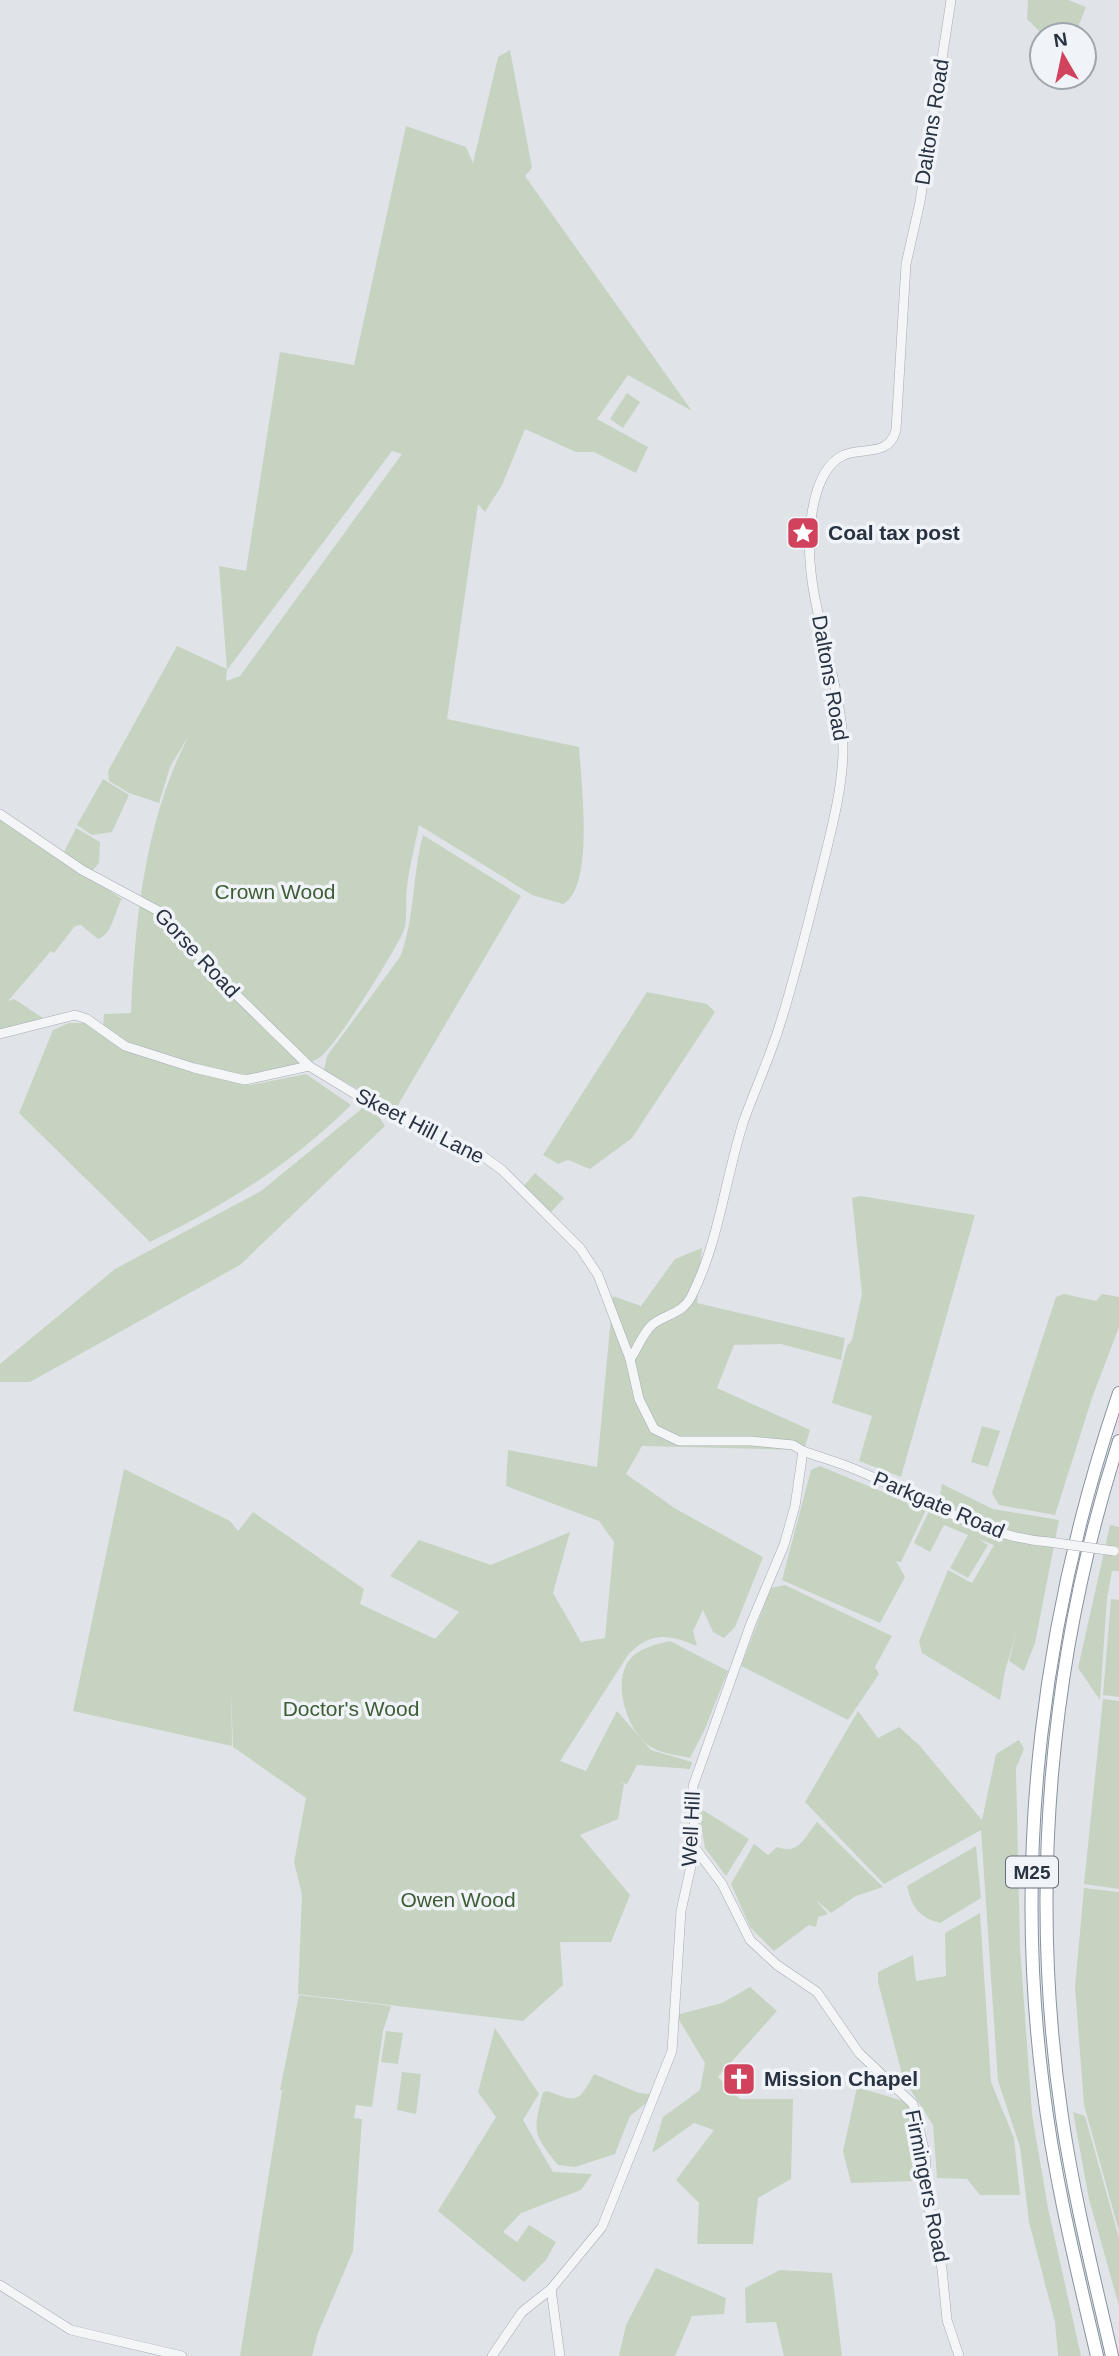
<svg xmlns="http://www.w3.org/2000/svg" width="1119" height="2356" font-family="Helvetica,sans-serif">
<rect width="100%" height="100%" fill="#e0e4e9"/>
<g fill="#c6d3c1" fill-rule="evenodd">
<path d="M1028,0H1068L1086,7L1075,35H1043L1027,19Z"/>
<path d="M510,50L532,168L525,176L692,411L628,375L597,419L648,447L636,473L594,452H576L525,429L502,485L485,512L478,504L447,719L579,747C581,781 595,887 563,904L532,895L419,825C415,846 409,867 407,888C405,901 408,917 404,930C395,951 336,1047 319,1058C259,1094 156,1064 103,1027L104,1014L131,1013C135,918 145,820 189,735L170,767L159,803L129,793L109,781L108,771L177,646L227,669L219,566L246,571L280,352L354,365L406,126L466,147L473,163L498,57ZM392,451L402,454L240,676L226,681L227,670Z"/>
<path d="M627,393L640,402L623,428L610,419Z"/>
<path d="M103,779L129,795L112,832L92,835L77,825Z"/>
<path d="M0,818L122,899C114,912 113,934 98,939L81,925L75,926L54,953L51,951L8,1001L14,999L46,1020L0,1030Z"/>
<path d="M76,828L100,842L99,863L92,871L63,854Z"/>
<path d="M423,835L521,896L395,1110L324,1070L327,1056L400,957C415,918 412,875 423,835Z"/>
<path d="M647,992L707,1004L715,1012L632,1138L590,1169L568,1160L558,1164L543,1155Z"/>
<path d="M69,1023H85L116,1044L166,1064L250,1085L306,1074L351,1105C293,1163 224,1206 150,1242L19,1113L53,1030Z"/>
<path d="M370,1102L385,1126L240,1265L30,1382H0V1364L115,1269L261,1191Z"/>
<path d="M535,1173L564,1198L551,1212L523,1187Z"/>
<path d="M861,1196L975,1215L901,1477L859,1461L872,1416L832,1403L847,1346L852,1340L862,1294L852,1198Z"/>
<path d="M702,1248L697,1303L845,1338L841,1360L781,1344L734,1345L717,1388L810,1430L804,1450L642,1446L626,1474L676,1509L763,1557L735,1627L724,1638L713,1632L703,1610L693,1631L697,1646C669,1634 650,1631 628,1655L560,1761L586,1771L617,1711L651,1750L692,1762L690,1769L637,1765L627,1784L619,1782L624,1784L618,1819L580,1835L630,1895L611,1942H560L563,1985L523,2021L298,1994L302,1895L294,1862L306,1798L233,1747L231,1688L232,1746L73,1711L124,1469L230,1521L238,1531L253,1512L364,1589L360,1604L435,1639L459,1612L390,1576L419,1540L491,1565L570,1532L553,1593L581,1642L605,1638L614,1542L599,1521L506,1486L508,1450L597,1467L613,1296L641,1306L675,1259Z"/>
<path d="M1064,1294L1096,1301L1102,1294L1119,1297V1327L1092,1398L1055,1515L999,1505L992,1493L1056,1297Z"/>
<path d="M982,1426L1000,1431L988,1467L971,1462Z"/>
<path d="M820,1466L926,1510L901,1562L896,1561L905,1577L880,1623L782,1580L811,1470Z"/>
<path d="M942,1484L993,1509L1059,1520L1035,1643L1024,1671L1009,1661L1017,1630L1005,1671L1000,1700L922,1653L919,1641L948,1570L972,1583L994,1545L978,1539L988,1545L968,1578L950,1568L968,1535L944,1525L930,1552L914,1543L929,1511L937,1514Z"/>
<path d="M1110,1525L1119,1527V1571H1112L1107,1598L1100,1700L1078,1668Z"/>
<path d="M785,1585L892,1636L875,1667L879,1674L848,1720L741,1666L771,1588Z"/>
<path d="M1111,1599L1119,1600V1697L1103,1695Z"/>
<path d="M670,1641L728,1671L704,1731L690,1758C678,1755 663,1754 653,1748C628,1735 610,1681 631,1658C640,1648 657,1644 670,1641Z"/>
<path d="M1103,1699L1119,1701V1889L1084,1884Z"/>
<path d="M858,1711L878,1738L899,1727L919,1745L982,1820L996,1754L1019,1740L1024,1749L1016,1768L1020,1947L1032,2114L1048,2208L1081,2356H1058L1055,2322L1029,2222L1020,2147L998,2081L981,1830L884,1884L805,1802Z"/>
<path d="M698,1807L749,1839L726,1876L705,1848Z"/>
<path d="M817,1822L883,1887L856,1896L831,1913L815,1899L828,1914L818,1917L816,1927L809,1925L774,1951L750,1927L731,1884L754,1844L768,1855L777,1847C799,1855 804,1838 817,1822Z"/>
<path d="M976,1846L981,1898L940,1923C918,1917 912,1907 907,1886Z"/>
<path d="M1084,1888L1119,1892V2231L1084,2105L1075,1987Z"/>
<path d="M980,1913L991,2082L1014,2138L1020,2195H980L967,2179L937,2178L933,2125L903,2078L878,1982V1972L913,1955L916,1981L946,1976L945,1933Z"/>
<path d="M750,1987L777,2011L718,2077L740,2099H793L791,2179L758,2198L753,2244H697L699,2203L676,2180L714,2130L694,2123L652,2153L663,2117L700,2090L705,2063L676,2015L722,2003Z"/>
<path d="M299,1995L391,2006L383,2031L372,2107L356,2105L354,2118L362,2119L353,2251L318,2333L312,2356H240L282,2091H286L280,2090Z"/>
<path d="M495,2028L539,2094L523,2120L553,2172L592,2174L581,2190L521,2213L503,2232L517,2242L529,2225L556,2242L546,2260L524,2282L438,2211L496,2117L478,2092Z"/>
<path d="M386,2031L403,2033L398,2064L381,2062Z"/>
<path d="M402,2072L421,2074L416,2114L397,2110Z"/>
<path d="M594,2074L639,2093L652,2094L650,2100L630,2116L615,2154L575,2167L558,2165C532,2133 533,2131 543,2092L548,2091C577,2103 579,2102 594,2074Z"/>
<path d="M857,2087L913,2104L925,2163L917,2181L851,2183L843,2151Z"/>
<path d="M1073,2112L1085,2116L1119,2238V2306L1089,2199Z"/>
<path d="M656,2268L726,2298L724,2314L692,2316L675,2356H619L626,2325Z"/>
<path d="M780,2270L832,2273L842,2356H784L776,2322L746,2323L745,2288Z"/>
</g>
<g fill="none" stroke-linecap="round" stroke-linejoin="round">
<defs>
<g id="minor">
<path d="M0,814L82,870L164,914L211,970L309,1066L388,1114L480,1154L502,1170L580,1248L598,1275L630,1359L639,1399L654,1429L679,1441H751L793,1445L803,1451L795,1506L784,1545L750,1626L693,1786L695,1848L681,1911L672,2051L602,2227L551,2289L522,2312L492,2356"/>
<path d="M0,1034L75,1015L87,1019L125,1046L194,1068L245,1080L309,1066"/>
<path d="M630,1359C638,1349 642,1333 653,1324C666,1314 682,1314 691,1297C719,1243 725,1178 744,1120C756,1087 771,1055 781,1021C797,970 809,919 822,868C831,831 842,791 843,753C844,677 798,592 812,513C815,494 823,464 844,455C864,447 889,457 896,430L906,264L920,202L951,0"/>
<path d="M803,1451C822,1458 841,1463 859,1471C921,1497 981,1537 1049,1542"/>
<path d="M695,1848L722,1884L750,1940L777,1965L817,1992L859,2053L913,2104L925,2153L928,2204L942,2269L947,2320L959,2356"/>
<path d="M0,2285L71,2330L182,2356"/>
<path d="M551,2289L560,2356"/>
</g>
<g id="highway">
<path d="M1097,2356C1076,2266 1054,2178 1043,2086C1013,1852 1043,1616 1119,1393"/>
<path d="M1112,2356C1094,2277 1074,2198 1062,2117C1029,1891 1049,1658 1119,1441"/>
</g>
</defs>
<use href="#minor" stroke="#a5abb3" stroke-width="10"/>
<use href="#highway" stroke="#8792a0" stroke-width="14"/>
<use href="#minor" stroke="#f3f5f7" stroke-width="9"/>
<use href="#highway" stroke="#fff" stroke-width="12"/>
<defs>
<path id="minor-bridge" d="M1049,1542L1114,1551"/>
</defs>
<use href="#minor-bridge" stroke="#a5abb3" stroke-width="10" stroke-linecap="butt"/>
<use href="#minor-bridge" stroke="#f3f5f7" stroke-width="9"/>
</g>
<defs>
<symbol id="sight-square" viewBox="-11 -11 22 22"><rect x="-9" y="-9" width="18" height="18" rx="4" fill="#d1425c" stroke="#f0f3f7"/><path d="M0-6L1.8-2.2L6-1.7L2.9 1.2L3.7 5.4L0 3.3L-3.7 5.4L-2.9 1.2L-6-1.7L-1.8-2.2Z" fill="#fff"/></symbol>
<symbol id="church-square" viewBox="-11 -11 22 22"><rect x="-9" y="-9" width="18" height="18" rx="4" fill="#d1425c" stroke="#f0f3f7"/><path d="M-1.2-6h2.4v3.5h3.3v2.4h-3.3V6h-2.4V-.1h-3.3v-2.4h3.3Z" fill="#fff"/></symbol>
</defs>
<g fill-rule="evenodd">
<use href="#sight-square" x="784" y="514" width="38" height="38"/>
<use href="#church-square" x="720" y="2060" width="38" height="38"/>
</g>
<g text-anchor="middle" stroke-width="7" stroke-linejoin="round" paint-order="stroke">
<rect fill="#f0f3f7" stroke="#646c78" stroke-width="2" x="1006" y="1856.5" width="52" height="31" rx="5"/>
<g font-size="19" font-weight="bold" fill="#283241">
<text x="1032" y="1879">M25</text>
</g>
<g font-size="21" fill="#283241" stroke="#f0f3f7">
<text transform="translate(932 122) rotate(-81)" y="7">Daltons Road</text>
<text transform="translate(830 678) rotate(80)" y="7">Daltons Road</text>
<text transform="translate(197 953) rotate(47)" y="7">Gorse Road</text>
<text transform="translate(420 1126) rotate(27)" y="7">Skeet Hill Lane</text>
<text transform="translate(939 1505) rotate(23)" y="7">Parkgate Road</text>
<text transform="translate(691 1829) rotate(-87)" y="7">Well Hill</text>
<text transform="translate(927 2186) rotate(79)" y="7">Firmingers Road</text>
</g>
<g font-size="21" font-weight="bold" fill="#283241" stroke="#f0f3f7" text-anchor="start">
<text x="828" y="540">Coal tax post</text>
<text x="764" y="2086">Mission Chapel</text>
</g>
<g font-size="21" fill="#3e5d35" stroke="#f0f3f7">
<text x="275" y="899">Crown Wood</text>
<text x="351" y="1716">Doctor's Wood</text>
<text x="458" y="1907">Owen Wood</text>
</g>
</g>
<g transform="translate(1063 56) rotate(351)"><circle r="33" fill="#f0f3f7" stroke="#a0a6ae" stroke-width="2"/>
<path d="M0-5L12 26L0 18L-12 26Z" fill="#d1425c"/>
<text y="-10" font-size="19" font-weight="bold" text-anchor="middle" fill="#283241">N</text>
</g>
</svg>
